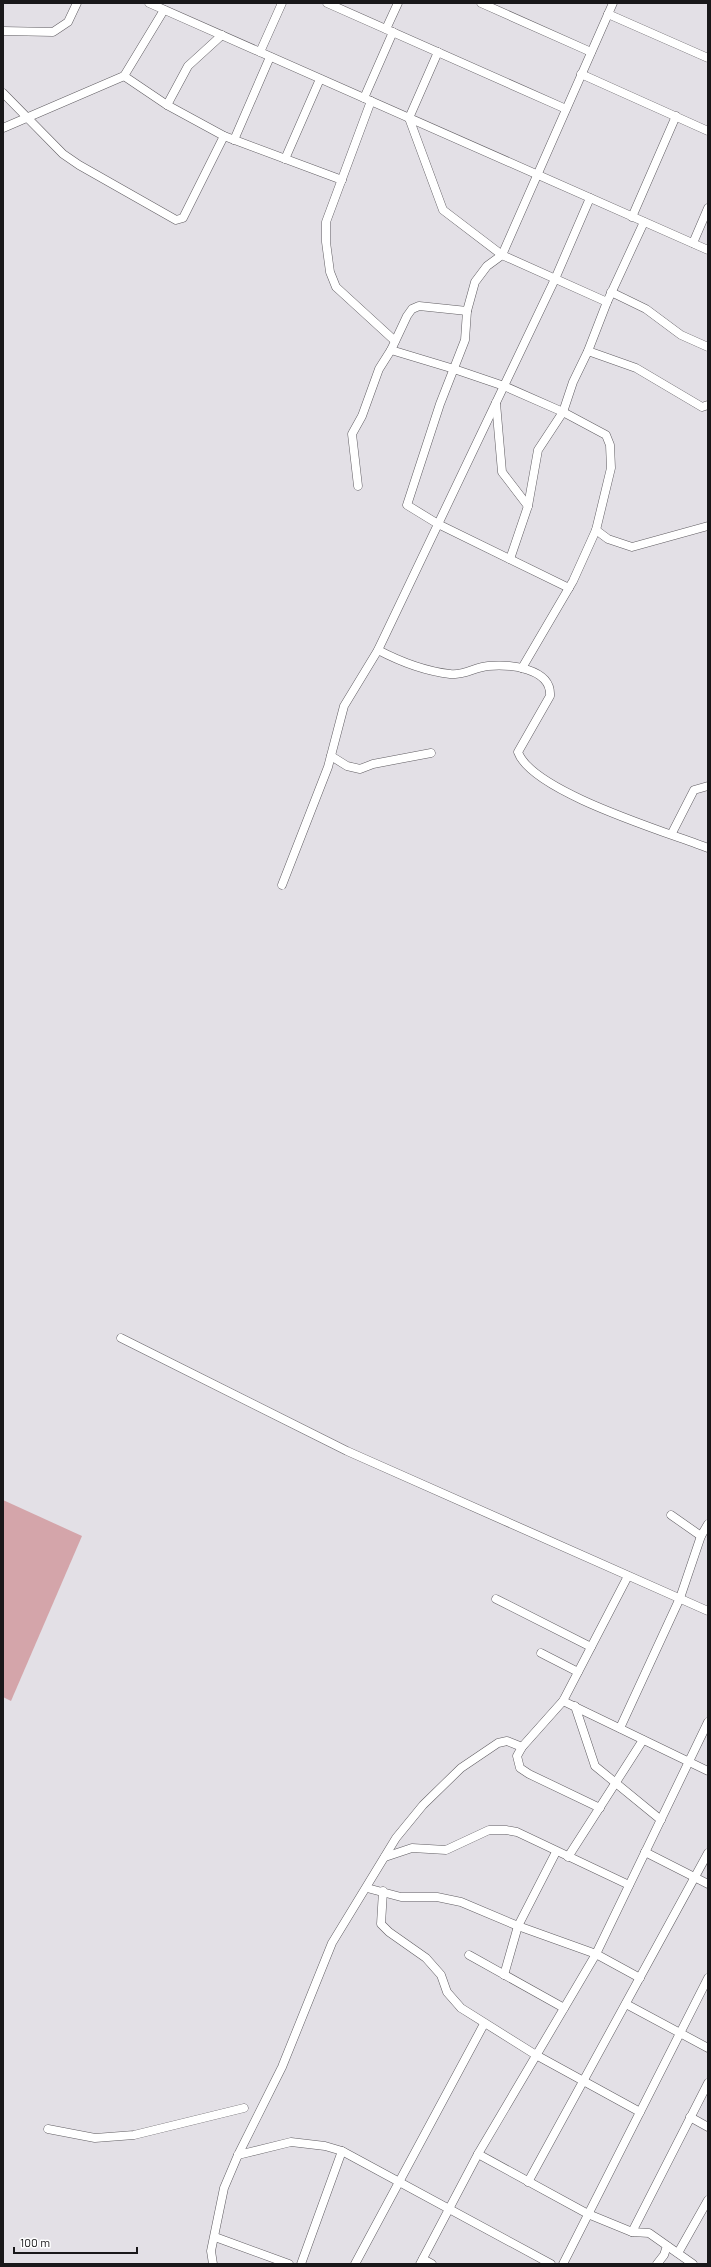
<svg xmlns="http://www.w3.org/2000/svg" width="711" height="2267" font-family="Barlow,sans-serif">
<rect width="100%" height="100%" fill="#e3e0e6"/>
<path fill="#d4a5aa" d="M3,1500L82,1536L11,1701L3,1697Z"/>
<g fill="none" stroke-linecap="round" stroke-linejoin="round">
<defs>
<g id="minor">
<path d="M149,3L708,250"/>
<path d="M327,3L566,109"/>
<path d="M481,3L591,52"/>
<path d="M608,14L708,58"/>
<path d="M386,29L398,3"/>
<path d="M3,31L53,32L68,22L77,3"/>
<path d="M260,52L282,3"/>
<path d="M438,52L409,118L443,210L502,255L607,302"/>
<path d="M581,74L708,131"/>
<path d="M124,76L167,105L224,136L342,180"/>
<path d="M3,93L63,154L79,165L176,220L183,218L224,136"/>
<path d="M364,98L393,32"/>
<path d="M371,101L326,222V242L330,272L336,287L395,341"/>
<path d="M167,105L188,66L222,35"/>
<path d="M3,128L124,76L164,10"/>
<path d="M234,140L270,57"/>
<path d="M285,159L320,79"/>
<path d="M632,217L676,116"/>
<path d="M693,243L708,208"/>
<path d="M611,292L646,309L681,335L708,347"/>
<path d="M391,350L454,369L504,386L563,412L606,435L610,445L611,468L596,530L573,581L522,668"/>
<path d="M588,351L636,368L702,407L708,405"/>
<path d="M496,403L502,472L528,506"/>
<path d="M358,486L352,434L362,416L379,369L391,350L407,316L412,309L419,306L467,311"/>
<path d="M596,530L608,539L632,547L708,526"/>
<path d="M510,559L528,506L538,450L563,412L573,382L588,351L607,302L644,222"/>
<path d="M569,588L438,524L407,505L440,404L465,340L467,311L475,282L487,266L502,255L613,3"/>
<path d="M378,650C401,662 424,671 450,674C464,676 475,667 488,666C509,664 552,668 550,696L518,752C532,792 667,832 708,848"/>
<path d="M331,756L347,766L360,769L373,764L431,753"/>
<path d="M672,833L694,790L708,786"/>
<path d="M282,885L328,767L344,706L378,650L555,279L590,198"/>
<path d="M121,1338L347,1451L708,1611"/>
<path d="M671,1515L701,1536"/>
<path d="M496,1599L591,1647"/>
<path d="M541,1653L578,1672"/>
<path d="M563,1701L708,1771"/>
<path d="M575,1706L595,1766L661,1820"/>
<path d="M620,1728L680,1598L701,1536L708,1524"/>
<path d="M600,1808L529,1774L520,1768L517,1756L522,1747L563,1701L628,1576"/>
<path d="M645,1852L708,1884"/>
<path d="M385,1857L412,1848L446,1850L489,1830H506L517,1832L629,1885"/>
<path d="M568,1857L643,1740"/>
<path d="M367,1888L401,1897H437L461,1902L518,1926L596,1954L640,1978"/>
<path d="M383,1891L381,1924L389,1932L426,1958L441,1975L447,1992L461,2008L536,2055L640,2112"/>
<path d="M469,1955L564,2008"/>
<path d="M504,1975L518,1926L556,1852"/>
<path d="M626,2004L708,2048"/>
<path d="M690,2117L708,2127"/>
<path d="M48,2129L95,2138L134,2135L244,2108"/>
<path d="M478,2154L588,2214L632,2232L649,2233L693,2264"/>
<path d="M238,2155L291,2142L325,2146L342,2151L551,2264"/>
<path d="M528,2182L708,1853"/>
<path d="M632,2232L708,2083"/>
<path d="M215,2237L289,2264"/>
<path d="M678,2253L708,2200"/>
<path d="M423,2259L432,2264"/>
<path d="M213,2264L211,2251L224,2188L238,2155L282,2067L332,1943L396,1838L423,1805L461,1768L498,1743L507,1741L522,1747"/>
<path d="M301,2264L342,2151"/>
<path d="M355,2264L484,2024"/>
<path d="M420,2264L478,2154L596,1954L708,1722"/>
<path d="M563,2264L708,1978"/>
<path d="M657,2264L664,2255L667,2246"/>
</g>
</defs>
<use href="#minor" stroke="#605d62" stroke-width="9"/>
<use href="#minor" stroke="#fff" stroke-width="8"/>
</g>
<rect width="711" height="2267" fill="none" stroke="#19181a" stroke-width="8"/>
<path d="M14 2247v6h123v-6" fill="none" stroke="#19181a" stroke-width="2"/>
<text x="20" y="2247" font-size="12" fill="#19181a" stroke="#ffffff" stroke-width="3" paint-order="stroke">100 m</text>
</svg>
